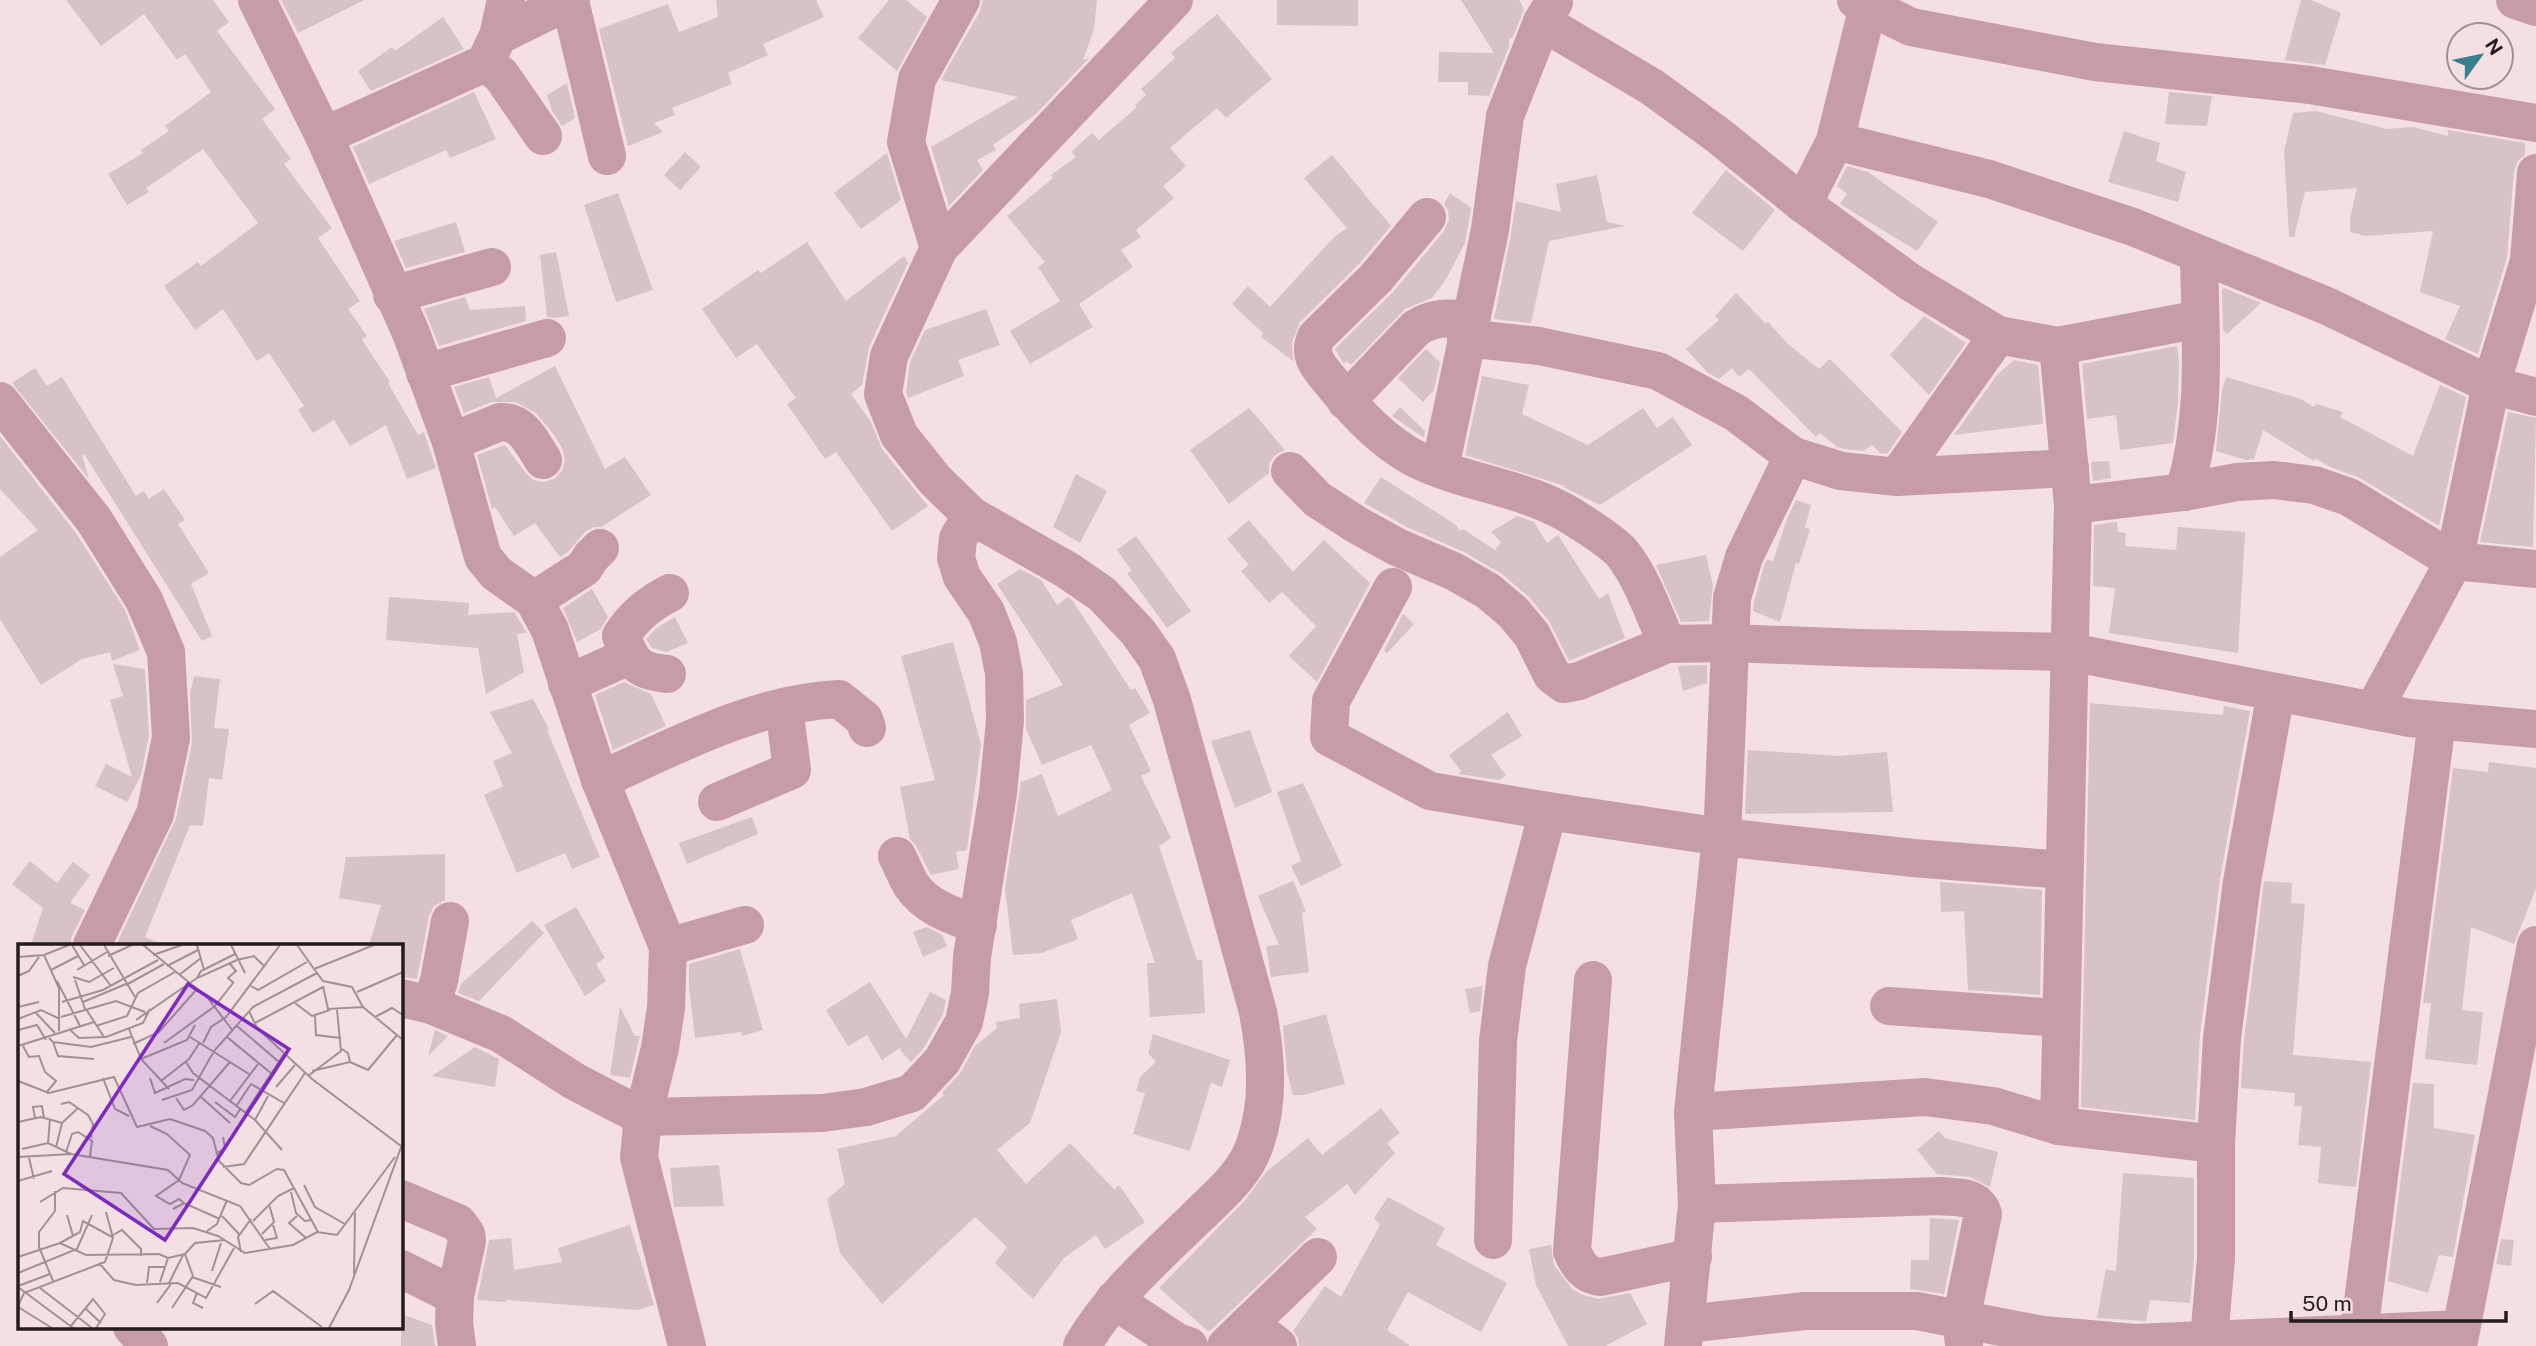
<svg xmlns="http://www.w3.org/2000/svg" width="2536" height="1346" font-family="'Public Sans',sans-serif">
<rect width="100%" height="100%" fill="#f4dfe3"/>
<g fill="#d7c2c6">
<path d="M66,0H213L229,22L217,31L275,109L262,119L291,159L284,164L332,228L318,238L360,301L348,309L367,336L362,340L390,382L388,383L418,435L424,432L436,468L407,479L386,425L350,446L334,420L313,433L298,410L304,406L269,353L257,361L223,309L195,330L164,286L198,262L201,266L258,223L203,149L146,188L149,192L127,205L108,174L143,153L141,150L169,131L165,126L211,92L185,54L177,60L144,14L101,46Z"/>
<path d="M281,0H364L298,33Z"/>
<path d="M716,0H816L824,17L763,44L768,55L728,73L732,84L672,108L675,115L654,123L663,132L628,146L599,29L668,4L679,32L718,17Z"/>
<path d="M889,0H906L927,17L897,71L858,38Z"/>
<path d="M983,0H1097L1094,29L1083,60L1089,58L1035,115L993,145L996,150L977,160L983,170L949,206L931,147L1018,97L941,80L980,11Z"/>
<path d="M1277,0H1358V26L1277,25Z"/>
<path d="M1461,0H1519L1524,9L1513,37L1509,39V47L1489,96L1468,95V82H1438L1439,52L1494,53Z"/>
<path d="M2301,0H2311L2341,13L2325,65L2285,60Z"/>
<path d="M1217,14L1272,79L1226,118L1217,108L1170,148L1186,166L1163,186L1174,198L1136,230L1141,237L1121,250L1133,267L1079,304L1093,327L1030,364L1010,331L1060,301L1038,267L1045,262L1007,216L1053,178L1051,175L1076,157L1071,152L1092,133L1099,140L1137,107L1135,105L1146,95L1141,89L1175,58L1171,53Z"/>
<path d="M443,17L464,49L371,91L358,71L392,47L395,51Z"/>
<path d="M567,83L575,118L562,126L552,111L547,95Z"/>
<path d="M474,92L496,139L450,158L446,150L369,184L353,147Z"/>
<path d="M2169,92L2212,96L2207,126L2165,124Z"/>
<path d="M2316,111L2387,129L2413,127L2448,136V130L2525,143V155L2518,161L2514,171L2507,257L2478,354L2445,339L2460,306L2420,292L2433,231L2366,236L2350,232V219L2357,188L2305,192L2294,237L2289,236L2284,151L2293,113Z"/>
<path d="M2124,131L2160,143L2156,161L2186,172L2178,202L2108,182Z"/>
<path d="M685,152L701,167L680,190L664,175Z"/>
<path d="M887,153L901,200L861,229L834,193Z"/>
<path d="M1332,155L1391,226L1360,263L1300,322L1292,342L1293,361L1261,337L1263,333L1232,304L1248,286L1270,307L1334,237L1347,228L1304,178Z"/>
<path d="M1847,166L1868,172L1938,222L1917,251L1840,204L1847,194L1837,186Z"/>
<path d="M1726,170L1775,210L1743,251L1692,213Z"/>
<path d="M1597,175L1607,222L1625,226L1549,241L1531,323L1494,319L1511,234L1516,201L1561,212L1556,184Z"/>
<path d="M618,193L653,290L616,302L584,205Z"/>
<path d="M1450,193L1471,208L1465,243L1446,279L1432,298L1405,309L1351,365L1346,361L1344,364L1335,349L1393,292L1444,231L1449,220L1448,210L1444,204Z"/>
<path d="M456,222L465,252L406,268L394,241Z"/>
<path d="M807,242L846,301L904,256L908,263L869,347L862,385L851,394L871,422L882,449L928,506L892,531L836,452L825,459L787,404L796,398L757,344L736,358L702,309L758,270L761,273Z"/>
<path d="M556,252L569,316L555,318L547,317L540,255Z"/>
<path d="M2224,288L2261,303L2227,334L2223,330L2222,290Z"/>
<path d="M1736,293L1766,324L1768,322L1787,343L1819,369L1830,359L1902,432L1887,454L1880,453L1872,445L1863,451L1845,449L1837,447L1820,433L1816,437L1749,369L1739,377L1732,368L1719,379L1707,372L1686,349L1719,320L1715,316Z"/>
<path d="M465,297L470,310L525,306L526,321L439,346L424,309Z"/>
<path d="M986,309L1000,345L958,360L964,376L908,398L906,392L910,362L925,330Z"/>
<path d="M1924,316L1966,343L1929,395L1890,355Z"/>
<path d="M2177,346L2179,362L2178,402L2173,443L2120,450L2116,415L2087,419L2082,364Z"/>
<path d="M1426,349L1440,362L1434,390L1423,402L1398,378Z"/>
<path d="M2014,360L2038,365L2043,424L1954,435L1997,375Z"/>
<path d="M555,366L605,469L625,457L651,495L601,527H594L585,532L568,552L560,557L535,523L514,536L495,507L492,509L477,455L505,445L525,472L533,480L544,482L554,479L562,471L565,460L562,448L554,435L536,413L515,402H492L464,413L454,387L489,377L496,398Z"/>
<path d="M35,368L47,386L62,377L136,496L144,491L149,499L164,489L185,520L178,524L209,573L191,584L212,636L202,641L84,454L82,455L89,479L12,383Z"/>
<path d="M1482,376L1529,385L1522,414L1588,445L1643,408L1657,428L1673,417L1692,445L1600,505L1563,487L1565,486L1465,455Z"/>
<path d="M2226,377L2301,399L2314,407L2316,404L2343,412L2340,417L2413,456L2440,385L2466,397L2439,526L2360,478L2330,467L2315,458L2314,461L2263,430L2254,459L2246,460L2216,451L2222,390Z"/>
<path d="M1400,407L1425,431L1424,438L1392,416Z"/>
<path d="M1249,408L1285,450L1274,456L1269,464V473L1229,504L1190,450Z"/>
<path d="M2508,412L2536,418L2533,547L2480,542Z"/>
<path d="M0,436L76,533L125,610L140,650L112,661L110,652L82,659L41,685L0,619V557L38,530L0,489Z"/>
<path d="M2109,461L2111,478L2093,481L2091,462Z"/>
<path d="M1076,474L1107,491L1080,543L1053,527Z"/>
<path d="M1381,477L1456,525L1460,531L1463,529L1495,550L1501,542L1491,532L1517,516L1534,522L1547,543L1558,535L1599,599L1608,593L1625,638L1569,661L1549,621L1530,598L1502,574L1464,552L1407,527L1364,503Z"/>
<path d="M1796,500L1811,505L1805,528L1810,529L1799,564L1796,563L1780,622L1753,611L1754,602L1764,565L1767,560L1773,561L1787,519Z"/>
<path d="M1249,520L1293,572L1324,540L1370,583L1317,682L1289,656L1316,626L1282,592L1269,603L1241,571L1249,565L1227,539Z"/>
<path d="M2117,522L2118,532L2126,533L2125,546L2176,550L2178,527L2245,532L2238,653L2109,633L2115,588L2093,586L2094,525Z"/>
<path d="M1136,536L1191,611L1167,628L1127,573L1132,571L1117,550Z"/>
<path d="M1706,555L1713,585L1709,621L1681,622L1656,565Z"/>
<path d="M1020,569L1041,580L1057,605L1068,597L1072,600L1131,690L1135,688L1150,713L1129,725L1151,771L1141,776L1171,838L1159,846L1197,960H1202L1205,1013L1150,1017L1147,963H1155L1132,893L1071,920L1078,939L1042,953L1013,955L1005,889L1021,782L1042,774L1058,816L1112,790L1091,745L1042,765L1026,729V700L1063,685L997,584Z"/>
<path d="M592,589L608,617L601,629L577,642L563,608Z"/>
<path d="M389,597L469,603L468,615L514,612L527,633L517,634L524,672L486,694L478,648L386,640Z"/>
<path d="M1403,614L1414,624L1387,653L1384,650Z"/>
<path d="M675,617L688,643L666,652L652,648L646,639L658,627Z"/>
<path d="M953,642L981,744L967,850L956,852L959,869L931,875L916,846L910,839L900,787L935,780L901,656Z"/>
<path d="M113,664L145,669L149,736L141,775L127,802L95,786L106,764L132,777L110,700L123,696Z"/>
<path d="M1707,665V683L1683,691L1678,666Z"/>
<path d="M194,676L220,679L214,728L229,729L222,780L209,778L203,826L190,825L145,937L165,945H116L176,819L192,743L190,693Z"/>
<path d="M624,682L651,694L666,726L613,750L595,695Z"/>
<path d="M533,699L549,729L547,730L600,857L572,869L565,853L517,873L484,795L503,786L493,761L512,753L490,712Z"/>
<path d="M2090,703L2223,715L2224,706L2250,711L2220,879L2200,1035L2195,1120L2081,1107Z"/>
<path d="M1508,712L1522,736L1491,755L1506,775L1499,780L1459,774L1461,771L1449,755Z"/>
<path d="M1250,730L1272,792L1235,808L1211,741Z"/>
<path d="M1748,750L1840,756L1887,752L1893,812L1745,814Z"/>
<path d="M2489,762L2536,768V888L2514,944L2471,927L2462,1010L2483,1012L2477,1065L2425,1059L2431,1003H2423L2453,768L2488,772Z"/>
<path d="M1303,783L1342,866L1301,886L1291,866L1301,861L1277,792Z"/>
<path d="M752,817L758,834L687,864L679,843Z"/>
<path d="M445,854V900L434,906L429,916L417,979L401,977V945H369L381,905L339,898L346,857Z"/>
<path d="M30,861L57,883L73,862L90,875L70,903L85,910L72,936L70,945H31L43,908L12,884Z"/>
<path d="M1293,881L1306,911L1302,913L1309,972L1271,977L1266,946L1279,945L1258,896Z"/>
<path d="M2264,881L2292,883L2291,903L2305,904L2293,1055L2371,1062L2356,1187L2318,1183L2321,1147L2298,1145L2302,1106H2294L2295,1093L2241,1088L2244,1040Z"/>
<path d="M1940,882L2042,890L2040,995L1968,990L1964,911L1941,912Z"/>
<path d="M576,907L605,958L596,964L606,981L585,996L544,925Z"/>
<path d="M532,921L544,933L479,1001L458,993L461,984Z"/>
<path d="M927,927L942,935L947,946L923,957L913,932Z"/>
<path d="M740,949L763,1030L742,1036L741,1032L695,1038L689,988V964Z"/>
<path d="M870,982L906,1039L930,992L946,1000L943,1014L924,1048L911,1062L900,1050L901,1047L882,1060L867,1035L848,1046L826,1010Z"/>
<path d="M1483,986L1480,1011L1470,1013L1465,989Z"/>
<path d="M1057,999L1061,1032L1030,1123L997,1150L1026,1184L1070,1143L1114,1189L1119,1185L1145,1222L1105,1249L1096,1235L1064,1258L1033,1299L995,1263L1007,1247L975,1217L882,1304L840,1253L827,1199L845,1184L837,1149L896,1136L944,1095L942,1093L961,1072L975,1046L997,1028L996,1022L1020,1018L1019,1004Z"/>
<path d="M620,1007L635,1036H640L630,1078L610,1075Z"/>
<path d="M1326,1014L1345,1084L1303,1095H1293L1287,1072L1283,1026Z"/>
<path d="M435,1030L448,1036L428,1056Z"/>
<path d="M1153,1034L1230,1060L1222,1087L1211,1083L1190,1151L1133,1134L1145,1093L1136,1091L1140,1077L1156,1062L1148,1053Z"/>
<path d="M475,1047L499,1059L495,1087L432,1076Z"/>
<path d="M2413,1083L2434,1084V1128L2475,1135L2453,1257L2439,1255L2428,1293L2388,1281Z"/>
<path d="M1381,1108L1400,1133L1387,1143L1395,1153L1355,1195L1347,1184L1305,1217L1317,1229L1211,1330L1208,1331L1159,1288L1246,1199L1266,1172L1308,1138L1322,1155Z"/>
<path d="M1939,1131L1945,1138L1998,1152L1990,1187L1970,1177L1937,1174L1917,1150Z"/>
<path d="M719,1165L724,1206L674,1207L670,1168Z"/>
<path d="M2123,1173L2194,1178V1258L2190,1303L2150,1300L2146,1321L2097,1318L2106,1269L2116,1271Z"/>
<path d="M1388,1197L1445,1228L1436,1245L1507,1283L1481,1332L1408,1292L1387,1330L1410,1346H1299L1298,1338L1293,1331L1325,1286L1341,1297L1380,1225L1374,1218Z"/>
<path d="M1930,1218L1959,1220L1944,1294L1910,1289L1911,1260H1929Z"/>
<path d="M630,1225L654,1305L638,1310L506,1300V1302L477,1300L489,1240L511,1238L514,1270L562,1262L558,1248Z"/>
<path d="M2501,1239L2514,1240L2511,1266L2496,1264Z"/>
<path d="M1551,1245L1554,1265L1572,1289L1583,1295L1598,1299L1630,1293L1647,1324L1605,1346H1568L1536,1285L1529,1249Z"/>
<path d="M401,1314L432,1325L435,1346H401Z"/>
</g>
<g fill="none" stroke-linecap="round" stroke-linejoin="round">
<g stroke="#c69da6" stroke-width="38">
<path d="M257,0L324,136L411,333L451,442L483,557L496,573L534,600L550,630L600,780L668,947L666,1008L660,1048L643,1117L639,1157L687,1346"/>
<path d="M1856,0L1911,27L2095,62L2310,85L2536,123"/>
<path d="M2515,0L2536,7"/>
<path d="M570,1L607,156"/>
<path d="M1542,22L1652,87L1719,136L1803,204L1910,282L1998,335L2058,346L2200,319"/>
<path d="M498,36L571,0"/>
<path d="M485,63L501,75L543,136"/>
<path d="M324,136L485,63L498,36L506,0"/>
<path d="M1835,141L1989,179L2133,227L2327,306L2491,385L2536,397"/>
<path d="M1803,204L1835,141L1868,6"/>
<path d="M1427,217L1376,278L1316,337C1307,357 1320,368 1332,383C1355,412 1382,441 1414,458C1467,485 1530,487 1579,521C1593,530 1611,541 1622,553C1641,576 1655,616 1667,644"/>
<path d="M939,248L906,142L917,79L961,0"/>
<path d="M392,295L492,267"/>
<path d="M1466,338L1539,346L1658,371L1736,413L1793,456L1841,471L1897,477L2070,468"/>
<path d="M2058,346L2073,505L2059,1126"/>
<path d="M425,373L547,338"/>
<path d="M0,401L94,520L144,600L166,652L171,738L155,814L92,945"/>
<path d="M1346,401L1416,328C1435,316 1449,318 1470,320"/>
<path d="M451,442L500,422C523,421 532,443 543,460"/>
<path d="M1440,468L1490,230L1505,116L1542,22L1554,2"/>
<path d="M1290,471L1317,499L1357,525L1397,547L1453,571L1488,591L1513,612L1532,635L1552,675L1564,684L1579,681L1667,644L1729,643L1861,648L2070,652L2410,718L2536,729"/>
<path d="M1897,477L1998,335"/>
<path d="M2184,492C2208,413 2200,336 2199,255"/>
<path d="M2073,505L2184,492L2237,482L2274,480L2314,485L2349,497L2454,561L2536,569"/>
<path d="M1393,587L1331,701L1329,737L1430,791L1548,811L1722,837L1913,858L2064,870"/>
<path d="M534,600L584,568L591,557L600,548"/>
<path d="M667,674C637,671 632,663 621,636C633,617 650,603 670,593"/>
<path d="M567,684L629,656"/>
<path d="M2373,711L2454,561L2491,385L2529,261L2536,173"/>
<path d="M600,780C676,746 754,703 839,699L864,719L867,728"/>
<path d="M717,802L792,770L784,707"/>
<path d="M897,856C902,865 906,877 912,886C927,908 954,916 978,925"/>
<path d="M668,947L745,925"/>
<path d="M1593,980L1572,1251C1578,1265 1585,1276 1601,1277L1693,1257"/>
<path d="M401,998L431,1005L501,1034L574,1081L643,1117L823,1113L866,1107L912,1093L942,1061L964,1022L970,993L972,957L998,793L1005,721L1004,673L998,642L986,612L962,577L956,558L958,538L972,516"/>
<path d="M431,1005L439,981L450,921"/>
<path d="M1889,1006L2060,1018"/>
<path d="M1693,1112L1925,1097L1993,1106L2059,1126L2216,1144"/>
<path d="M401,1199L458,1223L466,1234L467,1241L455,1296"/>
<path d="M1697,1204L1940,1196C1958,1198 1977,1195 1983,1214L1961,1320L1964,1344"/>
<path d="M1493,1240L1498,1041L1507,966L1548,811"/>
<path d="M401,1269L455,1296L454,1323L457,1346"/>
<path d="M1114,1300L1177,1342L1189,1346"/>
<path d="M1249,1324L1278,1346"/>
<path d="M1686,1324L1805,1311H1917L2043,1335L2135,1343L2461,1329"/>
<path d="M132,1327L149,1346"/>
<path d="M2359,1333L2437,721"/>
<path d="M2209,1339L2216,1259V1144L2222,1038L2242,882L2276,692"/>
<path d="M1082,1346C1111,1296 1155,1258 1196,1218C1218,1196 1245,1175 1255,1144C1270,1102 1266,1055 1258,1012L1172,700L1157,659L1138,632L1102,594L1067,570L972,516L935,480L899,435L883,394L889,356L939,248L1174,0"/>
<path d="M1226,1346L1318,1257"/>
<path d="M1683,1346L1697,1204L1693,1112L1723,816L1732,598L1744,557L1793,456"/>
<path d="M2458,1346L2536,945"/>
</g>
</g>
<g transform="translate(18 944)">
<rect width="385" height="385" fill="#f4dfe3"/>
<path fill="none" stroke="#a19194" stroke-width="2" d="M54,1L66,21M62,1L93,42M86,1L117,53M125,1L189,53L215,87M179,1L186,26M213,1L227,29M279,1L296,25M356,1L296,25L305,37L334,43L345,63L385,96M26,11L41,44V87M135,11L164,1M90,12L114,1M0,13L26,11L51,1M212,20L218,27L210,34L216,39M149,22L180,6M33,26L60,12M59,26L89,8M161,31L183,14M0,32L11,27L21,13M55,33L71,38L96,24M179,34L183,27L217,10M57,36L67,65M39,37L62,82M108,41L146,20M233,42L240,46L289,18M305,42L310,65L345,63M339,48L385,28M44,58L85,46L140,16M65,58L108,40M277,59L294,72L312,66M0,63L21,58M68,65L86,93M231,67L239,84L294,135L383,202M18,69L37,89M297,72L298,91L323,94M43,73L98,57L127,68M357,73L374,64L385,71M0,75L23,66L42,75M118,76L179,34L219,16L236,12L247,23M237,79L305,43M78,82L109,72L120,49L157,28M219,82L261,118M51,85L61,94L88,93L125,79L132,65M111,85L123,115L151,145M0,86L19,81L28,96M172,93L231,130M209,93L254,130M31,94L35,98L73,103L113,93M35,98L40,112L76,115M146,99L197,62L215,39M185,99L193,83L208,73L262,1M115,100L141,88L179,45M0,102L76,78M5,102L11,113L21,112L27,128L38,137L28,149M123,115L169,96L177,81M168,118L175,129L237,176L264,206M332,118L350,126L379,91M294,127L332,118L330,109L324,105M290,132L323,107L319,66M85,134L97,165L111,172M132,134L137,149L167,135L176,136M0,137L31,149L96,133L119,183L152,175L187,187L195,194L201,217L223,239L231,241L259,225L266,226L300,288M143,137L171,115L182,98M258,143L277,121M183,153L212,179M158,154L166,166L175,161L212,118M144,156L174,146L196,107L235,63L299,29M212,157L240,120M197,158L217,173L223,164M43,160L51,158L70,171L75,180L73,194M219,161L233,140L266,159M228,168L266,110M17,174L15,163L24,162L26,174M237,176L250,152M0,178L23,173L44,179M132,182L149,190L172,211L161,236L138,252L152,260L161,255L166,259M30,199L32,175M38,203L44,179L60,164M4,205L30,199L53,210L150,226L164,239L222,262L252,305M48,208L54,190L60,188L74,197L72,212M198,210L207,204L205,193M0,213L53,210M11,214L16,235M205,223L226,220L287,129M0,237L34,227M286,241L297,263L327,280M273,248L278,269L287,277L293,276M22,258L45,244L103,249L136,285L175,284L200,292L227,309L275,301L299,288L319,291L377,213M155,265L166,259L202,275M49,271L55,292M204,272L221,290M279,272L271,279L288,294M235,277L260,252L276,244M189,287L199,280L209,256M244,290L256,278L251,260M95,291L104,286L123,305V312M247,296L259,294L255,281M42,299L62,288L65,277L94,293M223,308L220,293L233,275M0,313L42,299L68,311L141,310L150,314L167,310L177,299L207,296M81,319L96,336L118,341L160,339L188,354L216,304M194,327L203,299M0,329L59,305L74,271M336,330L337,269M174,333L203,343M35,337L21,303V288L37,267V247M142,338L150,314M129,339L131,323H146M151,339L165,311M0,342L32,330M0,343L55,384M22,344L74,384M179,349L175,359L185,364M139,359L153,340M237,360L255,347L304,383M0,362L6,349L87,318L95,294L88,268M0,363L34,384M67,364L83,379M154,364L175,332L167,310M52,383L75,355L87,370L78,384M311,384L331,346L385,198"/>
<path fill="#7b2cbf" fill-opacity="0.15" stroke="#7b2cbf" stroke-width="3.5" d="M170,40L271,105L147,296L46,230Z"/>
<rect width="385" height="385" fill="none" stroke="#241c1e" stroke-width="3.5"/>
</g>
<g transform="translate(2480 56) rotate(57)"><circle r="33" fill="#f4dfe3" stroke="#a19194" stroke-width="2"/>
<path d="M0-5L12 26L0 18L-12 26Z" fill="#3a7f8d"/>
<text y="-10" font-size="19" font-weight="bold" text-anchor="middle" fill="#241c1e">N</text>
</g>
<path d="M2291 1311v10h215v-10" fill="none" stroke="#241c1e" stroke-width="3.5"/>
<text x="2302" y="1311" font-size="21" fill="#241c1e" stroke="#f4dfe3" stroke-width="5" paint-order="stroke">50 m</text>
</svg>
